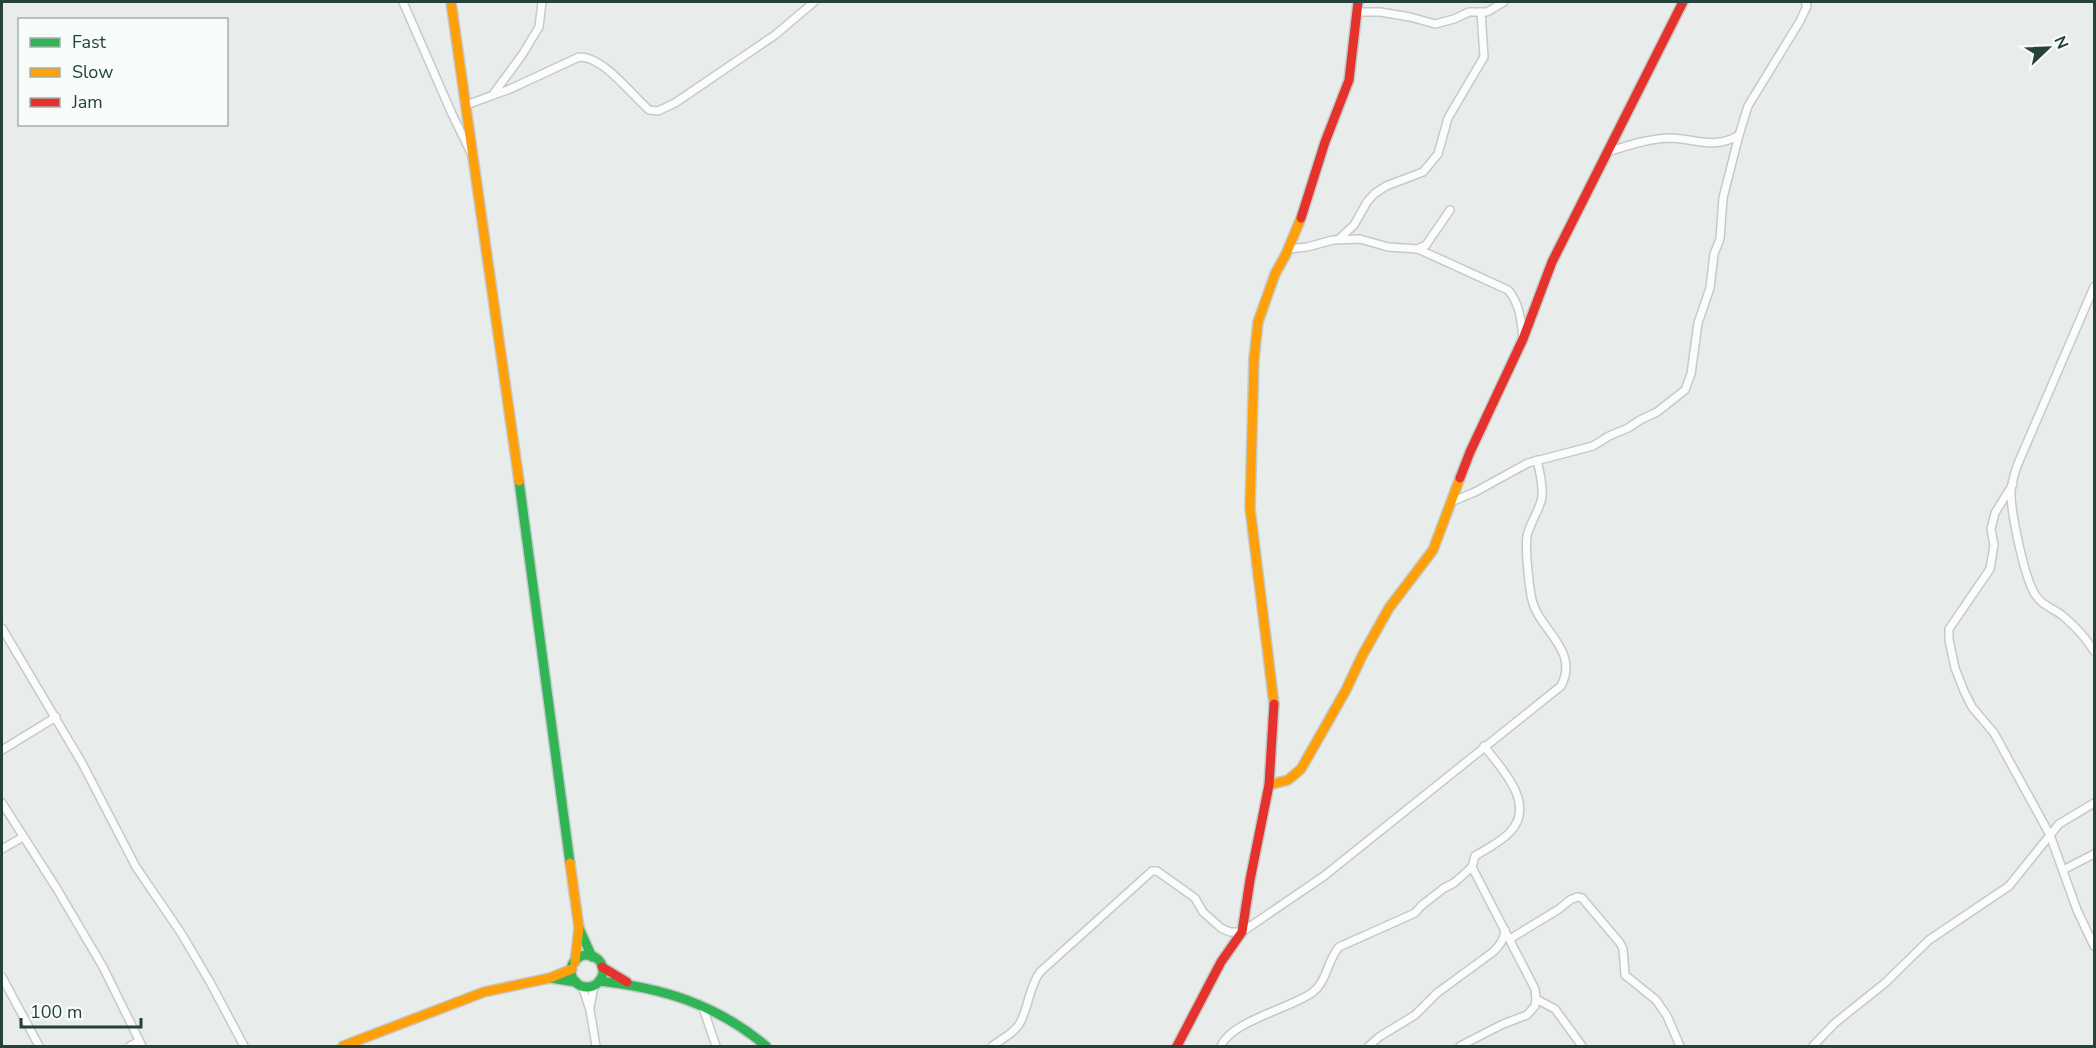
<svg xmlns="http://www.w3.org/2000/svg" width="2096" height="1048" font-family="'Nunito Sans',sans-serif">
<rect width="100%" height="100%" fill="#e8edeb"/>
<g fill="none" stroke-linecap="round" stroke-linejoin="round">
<defs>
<g id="street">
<path d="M403,2L452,114L471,153"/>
<path d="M1357,12H1380L1410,17L1435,24L1454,19L1469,12H1487L1504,2"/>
<path d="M494,93L522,55L539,27L542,2"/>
<path d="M466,105L510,89L579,57C603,56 631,94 649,110L658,111L675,103L775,35L814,2"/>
<path d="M1607,152C1627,146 1650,138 1671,138C1696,139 1715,150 1739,135"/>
<path d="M1339,239L1354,225L1367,202L1374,194L1386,186L1423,172L1438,154L1448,118L1484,57L1481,12"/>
<path d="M1288,249L1307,247L1333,240L1360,239L1388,247L1418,249L1426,245L1450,210"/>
<path d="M1418,249L1508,290C1520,304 1521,320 1523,338"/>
<path d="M2094,287L2017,466C2014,475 2011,484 2011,493C2011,513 2025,583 2037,597C2044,607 2055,609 2063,616C2075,626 2086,638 2094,651"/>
<path d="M2013,484L1995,513L1991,529L1994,545L1990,569L1949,629V640L1955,668L1964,691L1972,707L1994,733L2050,835L2077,910L2094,946"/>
<path d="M1451,502L1475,492L1528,463L1593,446L1609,436L1628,428L1640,420L1657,412L1685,390L1691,374L1698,323L1710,288L1714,254L1720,239L1723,198L1739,135L1748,106L1800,21L1807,6L1805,2"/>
<path d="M2,628L82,763L136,867L181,933L210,982L244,1046"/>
<path d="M2,750L56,717"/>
<path d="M2,803L57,889L103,967L142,1046"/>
<path d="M2,849L23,837"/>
<path d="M2063,870L2094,854"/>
<path d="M1510,939L1559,909L1570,900L1577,897L1582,898L1620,943L1623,949L1625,975L1656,1000L1667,1016L1680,1046"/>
<path d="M2,977L39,1046"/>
<path d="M582,986L590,1010L596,1046"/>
<path d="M1536,999L1555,1009L1582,1046"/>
<path d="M702,1005L716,1046"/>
<path d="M590,1007L594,986"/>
<path d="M130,1046L139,1041"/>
<path d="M992,1046C1002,1039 1016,1032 1021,1021C1029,1005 1029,987 1040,972L1152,871H1157L1195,898L1203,912L1221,928L1230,932H1242L1324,876L1561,686C1580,650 1539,630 1532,600C1529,586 1525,549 1527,536C1530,522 1540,510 1542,497C1543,485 1540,472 1537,460"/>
<path d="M1221,1046C1231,1021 1292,1008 1313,992C1327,981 1327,961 1339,947L1415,913L1421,906L1444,888L1454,883L1472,867"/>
<path d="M1369,1046L1379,1037L1415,1015L1437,993L1493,952C1500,945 1504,940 1505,930"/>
<path d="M1460,1046L1503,1024L1527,1015L1535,1006L1536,999L1535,989L1472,867L1475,856C1486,849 1501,842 1510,832C1537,804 1501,768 1484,746"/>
<path d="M1813,1046L1835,1023L1885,983L1929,940L2009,886L2059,824L2094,803"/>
</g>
<g id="fast">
<path d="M519,481L570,863"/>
<path d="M579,928L592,957"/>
<circle cx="587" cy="971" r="16"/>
<path d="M550,978L576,982"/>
<path d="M599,981C663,988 716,1004 766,1046"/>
</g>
<g id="slow">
<path d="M451,2L519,481"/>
<path d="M1274,704L1250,508L1254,359L1258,322L1275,274L1286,254L1301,218"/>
<path d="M1269,785L1288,780L1301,769L1346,690L1362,656L1389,608L1433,550L1460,478"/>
<path d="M570,863L579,928L575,962"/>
<path d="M343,1046L484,992L550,978L572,969"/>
</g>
<g id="jam">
<path d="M1301,218L1325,142L1349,80L1358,2"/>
<path d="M1460,478L1470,452L1523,339L1552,262L1683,2"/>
<path d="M602,967L627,982"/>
<path d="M1177,1046L1221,962L1242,932L1250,880L1269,785L1274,704"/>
</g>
</defs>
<use href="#street" stroke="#c5cac8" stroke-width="10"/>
<use href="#fast" stroke="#c3cbc8" stroke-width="12"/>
<use href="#slow" stroke="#c3cbc8" stroke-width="12"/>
<use href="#jam" stroke="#c3cbc8" stroke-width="12"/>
<use href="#street" stroke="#fcfcfc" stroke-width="7"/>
<use href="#fast" stroke="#30b455" stroke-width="9"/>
<use href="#slow" stroke="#ff9f0a" stroke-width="9"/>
<use href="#jam" stroke="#e5322d" stroke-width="9"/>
</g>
<rect width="2096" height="1048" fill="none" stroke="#24423a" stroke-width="6"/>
<rect x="18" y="18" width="210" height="108" fill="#f7fbf9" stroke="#a3b1ad" stroke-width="1.5"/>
<rect x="30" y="38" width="30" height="9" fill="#30b455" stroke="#a3b1ad" stroke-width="1.5"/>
<text x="72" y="48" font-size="18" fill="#24423a">Fast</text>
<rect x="30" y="68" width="30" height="9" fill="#ff9f0a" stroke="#a3b1ad" stroke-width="1.5"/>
<text x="72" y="78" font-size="18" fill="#24423a">Slow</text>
<rect x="30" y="98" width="30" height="9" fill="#e5322d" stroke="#a3b1ad" stroke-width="1.5"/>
<text x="72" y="108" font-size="18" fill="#24423a">Jam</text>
<g transform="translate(2048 48) rotate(67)" stroke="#f7fbf9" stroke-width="4.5" paint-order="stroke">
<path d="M0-4.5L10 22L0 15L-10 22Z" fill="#24423a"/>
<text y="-9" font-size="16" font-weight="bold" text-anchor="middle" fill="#24423a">N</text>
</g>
<path d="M21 1018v9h120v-9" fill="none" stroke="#24423a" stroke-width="3"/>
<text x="30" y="1018" font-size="18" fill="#24423a" stroke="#f7fbf9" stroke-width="4.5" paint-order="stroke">100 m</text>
</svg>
